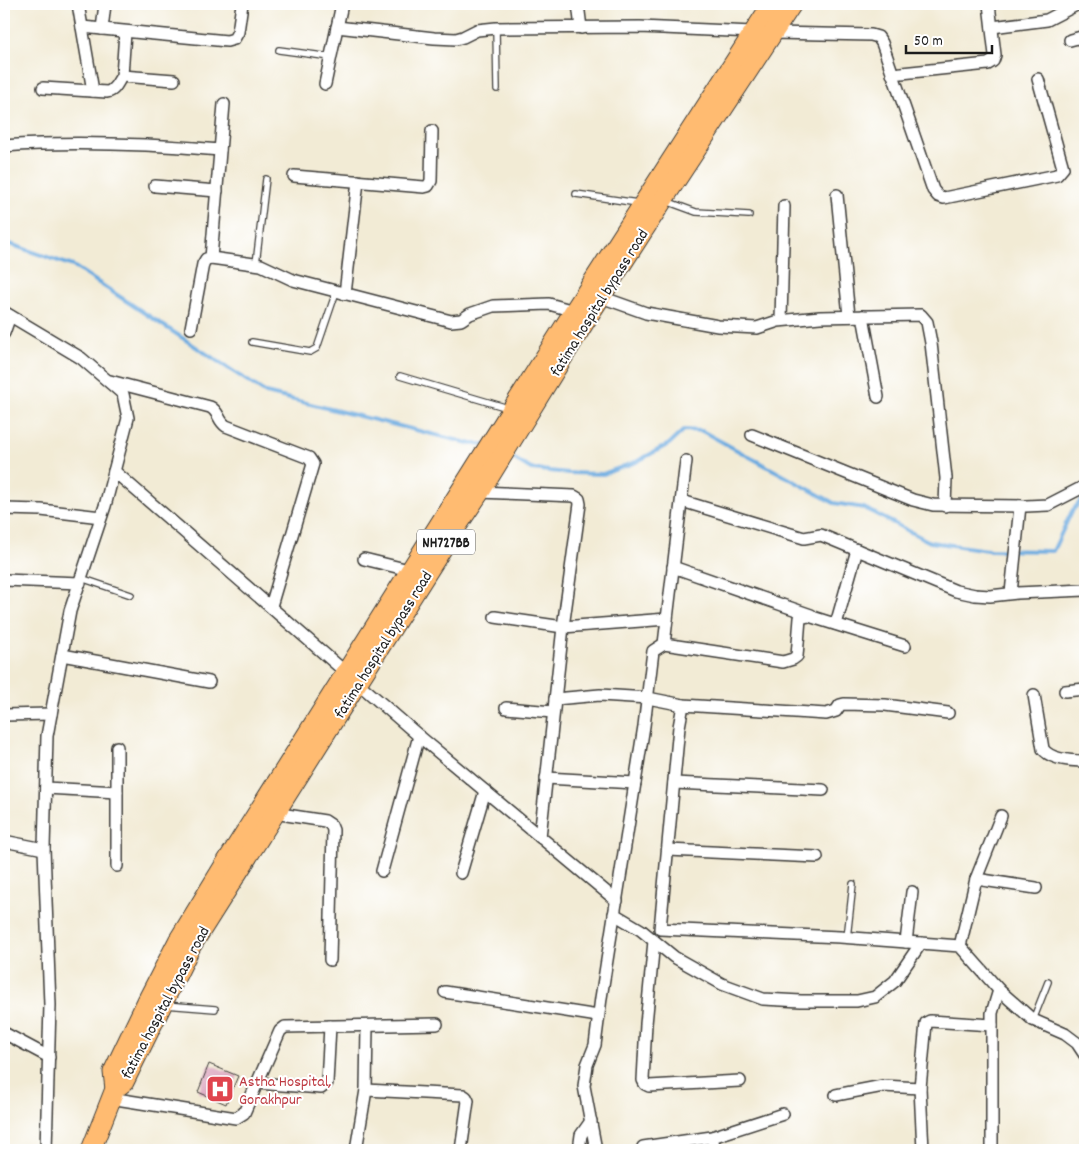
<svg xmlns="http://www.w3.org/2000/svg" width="1089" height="1154" font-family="Dekko,sans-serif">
<rect width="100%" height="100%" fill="#fff"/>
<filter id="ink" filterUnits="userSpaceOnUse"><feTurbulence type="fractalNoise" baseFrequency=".02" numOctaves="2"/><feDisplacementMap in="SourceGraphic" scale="10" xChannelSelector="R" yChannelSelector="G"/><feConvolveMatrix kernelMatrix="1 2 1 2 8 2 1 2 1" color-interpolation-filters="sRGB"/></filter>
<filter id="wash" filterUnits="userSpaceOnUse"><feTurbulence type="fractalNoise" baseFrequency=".0096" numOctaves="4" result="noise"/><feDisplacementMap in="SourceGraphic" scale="20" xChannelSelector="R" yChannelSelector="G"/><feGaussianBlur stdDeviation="1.12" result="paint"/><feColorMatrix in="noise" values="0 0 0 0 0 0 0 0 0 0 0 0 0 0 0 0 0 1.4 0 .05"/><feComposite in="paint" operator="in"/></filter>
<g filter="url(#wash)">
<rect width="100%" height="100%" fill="#f2ebd5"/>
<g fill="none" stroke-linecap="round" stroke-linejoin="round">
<g stroke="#6eace0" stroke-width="4">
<path d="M4,242L73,266L266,393L472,444H483"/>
<path d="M513,458L531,469L568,473L603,474L636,462L669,444L684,430L702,431L834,503L864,508L930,542L988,550L1053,551L1072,511L1085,496"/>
</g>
</g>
<g id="blocks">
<path fill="#dfafc5" d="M209,1064L238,1076L226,1104L198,1092Z"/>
</g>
</g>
<g filter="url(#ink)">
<use href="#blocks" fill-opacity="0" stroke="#3c3b38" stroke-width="1"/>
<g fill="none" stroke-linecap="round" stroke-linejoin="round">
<defs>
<g id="service">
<path d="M496,28L497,89"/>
<path d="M279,50L331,57"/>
<path d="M576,194L638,203"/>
<path d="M666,201L696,212L749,215"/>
<path d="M256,264L266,179"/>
<path d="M252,342L310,352L317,348L336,292"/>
<path d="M400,376L508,408"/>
<path d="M81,578L131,595"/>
<path d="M847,938L853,884"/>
<path d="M165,1005L215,1009"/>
<path d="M1033,1020L1048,982"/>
</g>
<g id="minor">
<path d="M78,4L93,91"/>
<path d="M578,4L581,28"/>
<path d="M82,27L227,41L234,39L238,32L242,4"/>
<path d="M337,27L434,38L456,39L463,37L477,30L496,28L640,27L773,33L871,35L878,37L882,43L933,190L938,196L944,198L1057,175L1063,168L1038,79"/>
<path d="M992,27L1047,20L1078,4"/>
<path d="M102,29L105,4"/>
<path d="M1070,40L1085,36"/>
<path d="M892,74L988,64L993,61L995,55L989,4"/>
<path d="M122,76L125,32"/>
<path d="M325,84L342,4"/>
<path d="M43,88L107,92C116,90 117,82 122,76L174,80"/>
<path d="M4,146C76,141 148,144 220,150"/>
<path d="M294,176L424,187L428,186L431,181L432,131"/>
<path d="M155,186L217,191"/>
<path d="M837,195L849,316"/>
<path d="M211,258L224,104"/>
<path d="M345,294L358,181"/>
<path d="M596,294L601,297L646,313L718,326L757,328L778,321L820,317L921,315L927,322L931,343L946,478L945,506"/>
<path d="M4,312L81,358L123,394L128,418L105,506L70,611L47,736L44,849L50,1005L46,1150"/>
<path d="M863,316L878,397"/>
<path d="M781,320L784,206"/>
<path d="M191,328L203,264L206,259L211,258L261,265L293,280L451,321L461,320L470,314L493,306L549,304L574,311"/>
<path d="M4,333L10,316"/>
<path d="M110,381L210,407C219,411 218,421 226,426L309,458L313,464L271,606"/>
<path d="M752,435L913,500L933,505L1026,506L1048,505L1085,486"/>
<path d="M114,471L419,736L617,901"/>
<path d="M480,492L574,496L579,499L580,504L563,627L495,617"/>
<path d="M682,501L804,538L821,535L956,591L975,595L990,596L1017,593L1085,590"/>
<path d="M4,509L41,510L101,517"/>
<path d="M364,559L409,570"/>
<path d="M673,567L811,615"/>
<path d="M4,580L80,583"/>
<path d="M1011,593L1020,506"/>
<path d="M836,624L857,550"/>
<path d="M664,644L686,461"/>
<path d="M62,655L209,682"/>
<path d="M1065,691L1085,689"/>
<path d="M1034,695L1043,749C1051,760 1073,761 1085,761"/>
<path d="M555,699L600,695L648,698L683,705"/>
<path d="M506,708L553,712"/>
<path d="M948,713L885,705L844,704L840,705L836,711L826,714L683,705L679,727L660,929L840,937L960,946L999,990L1033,1020L1065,1034L1077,1043L1085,1055"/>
<path d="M4,715L51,714"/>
<path d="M546,778L635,783"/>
<path d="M674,783L823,790"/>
<path d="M46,788L117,792"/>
<path d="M274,813L325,821L331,825L333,830L330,960"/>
<path d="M540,837L563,627L667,619"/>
<path d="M4,841L44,849"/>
<path d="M668,850L817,857"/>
<path d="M117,866V747"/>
<path d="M382,871L419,736"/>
<path d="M461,873L485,791"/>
<path d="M976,879L1036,888"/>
<path d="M614,914L641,930L674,957L722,984L763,999L801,1001H857L875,997L895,981L921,943"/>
<path d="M654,941L646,1024L643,1080L645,1084L649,1086L740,1081"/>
<path d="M906,942L912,892"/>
<path d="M960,946L976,879L1001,816"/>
<path d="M445,992L598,1016"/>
<path d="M4,1033L49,1057"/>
<path d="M257,1083L321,1088L327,1083L330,1026"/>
<path d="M366,1090L463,1095L466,1097L468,1101L461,1150"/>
<path d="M836,1095L883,1086L920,1088"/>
<path d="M110,1098L236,1118L244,1113L280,1031L285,1027L437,1024"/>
<path d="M712,1137L715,1150"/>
<path d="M643,1147L712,1137L783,1114"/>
<path d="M356,1150L366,1090L367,1026"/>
<path d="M579,1150L581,1135L591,1121"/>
<path d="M596,1150L584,1086L587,1065L595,1045L601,998L644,726L653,651L664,644L783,662L793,659L797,656L800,618L809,616L905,646"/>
<path d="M923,1150L920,1088L926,1023L930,1021L992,1025"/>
<path d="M992,1150V1013L999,990"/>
</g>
<g id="trunk">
<path d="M115,1089L113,1072L148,999L178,941L222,869L574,311L772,4"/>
<path d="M91,1150L115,1089L124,1082L190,948L447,541L480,492L589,315L663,200L792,4"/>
</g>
</defs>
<use href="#service" stroke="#3c3b38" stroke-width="8"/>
<use href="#minor" stroke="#3c3b38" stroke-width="14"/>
<use href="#trunk" stroke="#3c3b38" stroke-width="21"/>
<use href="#service" stroke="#fff" stroke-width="5.5"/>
<use href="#minor" stroke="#fff" stroke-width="11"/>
<use href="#trunk" stroke="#ffbb71" stroke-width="19"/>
</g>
</g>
<defs>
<symbol id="hospital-square" viewBox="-11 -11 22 22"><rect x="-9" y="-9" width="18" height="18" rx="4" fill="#e0444e" stroke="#fff"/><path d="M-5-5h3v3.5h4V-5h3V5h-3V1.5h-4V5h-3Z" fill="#fff"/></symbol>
</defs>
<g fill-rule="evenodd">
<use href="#hospital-square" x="204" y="1073" width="32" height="32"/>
</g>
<g text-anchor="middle" stroke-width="4" stroke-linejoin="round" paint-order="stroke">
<rect fill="#fff" stroke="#606060" stroke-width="1" x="417" y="529.5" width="58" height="25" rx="4"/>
<g font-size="15" font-weight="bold" fill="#1c1c1c">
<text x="446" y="547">NH727BB</text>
</g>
<g font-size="16" fill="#1c1c1c" stroke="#fff">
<text transform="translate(598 302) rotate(-58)" y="6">fatima hospital bypass road</text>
<text transform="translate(382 644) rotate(-58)" y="6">fatima hospital bypass road</text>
<text transform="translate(164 1002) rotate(-62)" y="6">fatima hospital bypass road</text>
</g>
<g font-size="16" fill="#be3a42" stroke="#fff" text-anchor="start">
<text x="239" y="1086">Astha Hospital,<tspan x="239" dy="18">Gorakhpur</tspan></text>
</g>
</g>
<rect width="1089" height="1154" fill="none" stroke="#fff" stroke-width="20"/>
<path d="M906 45v8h86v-8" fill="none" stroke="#1c1c1c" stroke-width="2.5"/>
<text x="914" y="45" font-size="15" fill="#1c1c1c" stroke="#ffffff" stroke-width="4" paint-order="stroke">50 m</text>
</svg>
